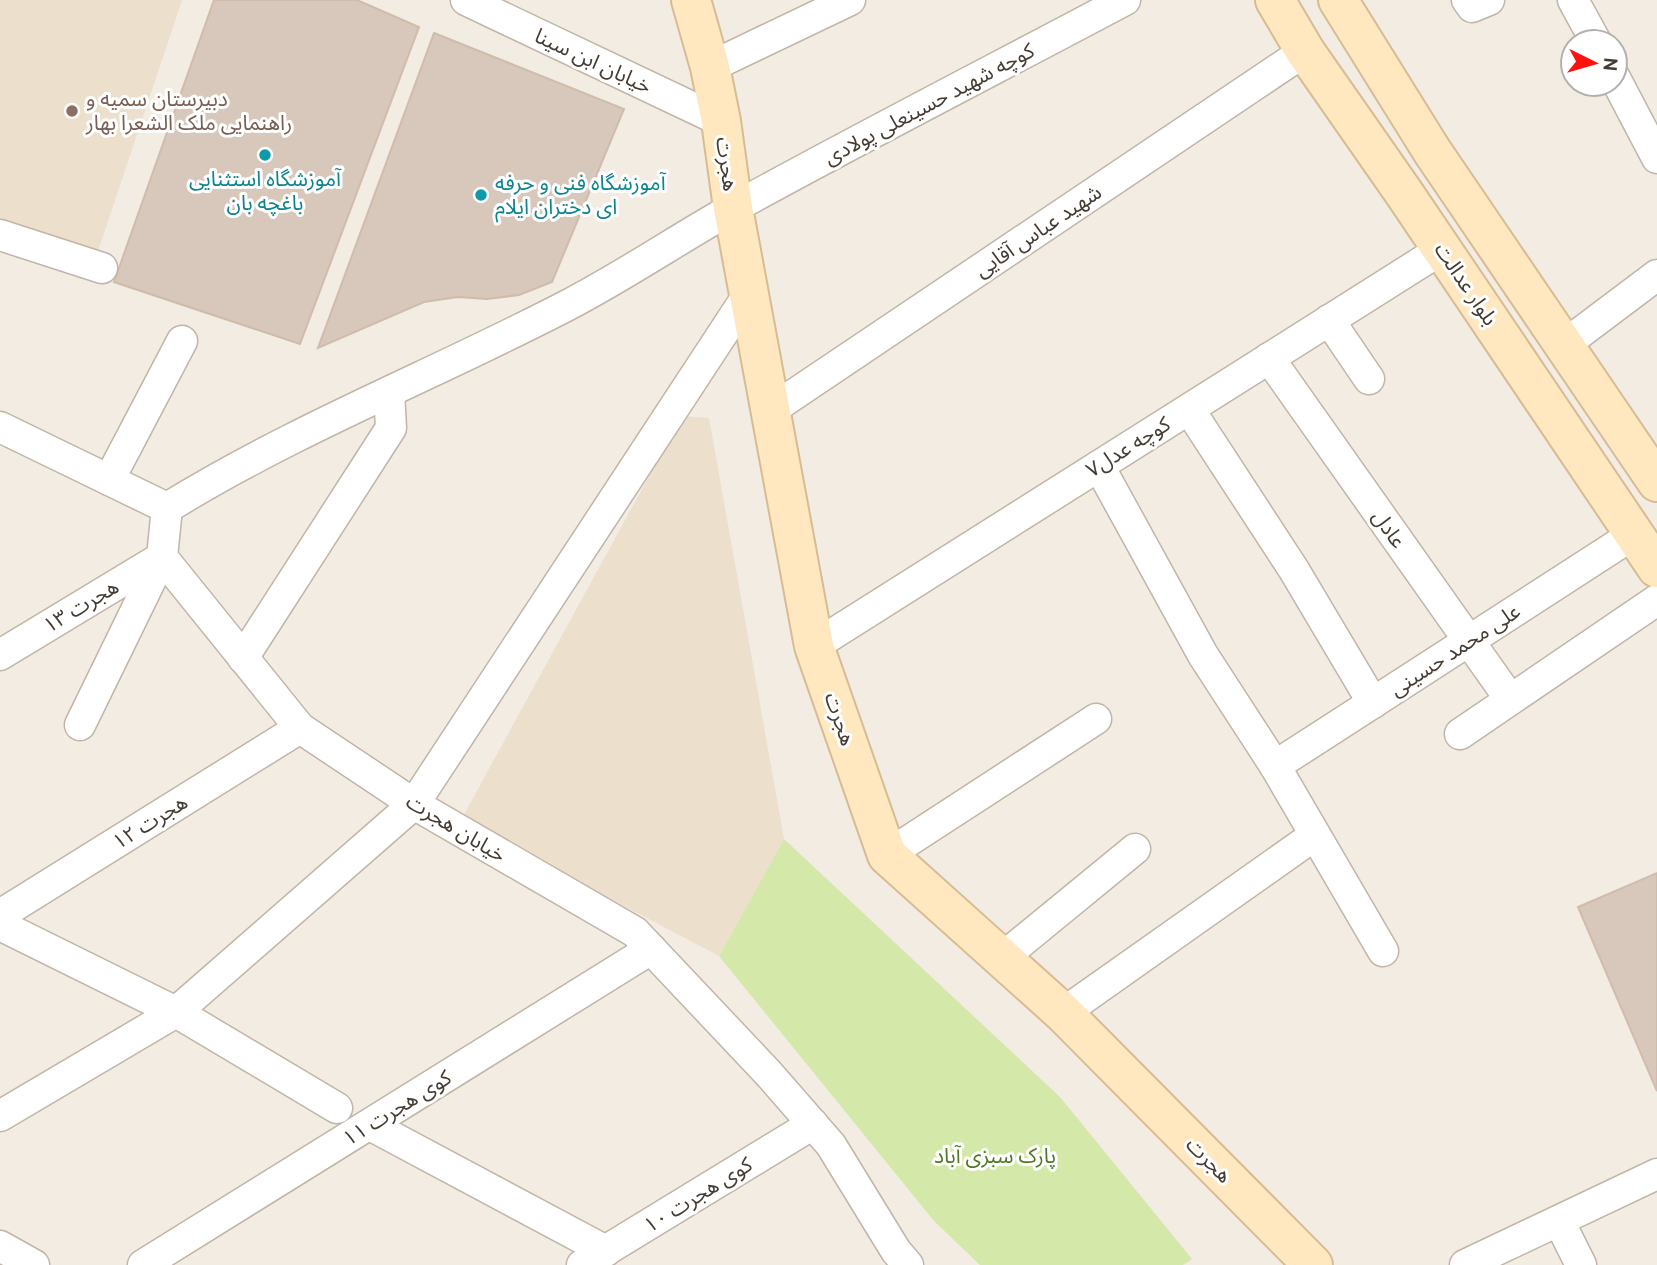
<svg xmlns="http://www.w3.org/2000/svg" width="1657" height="1265" font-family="Overpass,'Noto Sans Arabic',sans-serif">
<rect width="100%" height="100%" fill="#f2ece3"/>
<g fill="#ecdfcc">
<path d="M0,0H182L96,257L0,222Z"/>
<path d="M682,416L709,418L784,839L719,956L461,820Z"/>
</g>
<path fill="#d4e8aa" d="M784,839L1060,1097L1192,1259L1183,1265H980L934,1221L719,956Z"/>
<g fill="#d7c8bb" stroke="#cfbcab" stroke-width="2">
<path d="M214,0H357L419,27L300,344L114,282Z"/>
<path d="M434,33L624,109L552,282L519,295L487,299L458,297L424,302L318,348Z"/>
<path d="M1657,873V1091L1578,907Z"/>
</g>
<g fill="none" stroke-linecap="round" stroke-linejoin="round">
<defs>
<g id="street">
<path d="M466,0L721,121"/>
<path d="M1467,0L1472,7L1489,0"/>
<path d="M1573,0L1596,42"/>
<path d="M710,67L850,0"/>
<path d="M1615,78L1657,158"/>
<path d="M0,235L102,268"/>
<path d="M1329,320L1369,379"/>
<path d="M1564,345L1657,275"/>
<path d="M1269,358L1510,699"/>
<path d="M1189,409L1294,570L1373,703"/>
<path d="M771,410L1305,51"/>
<path d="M0,427L167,508"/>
<path d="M1099,466L1203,655L1275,766L1383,951"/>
<path d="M109,480L182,341"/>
<path d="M167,508L162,557L300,728L414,804L635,932L769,1074L831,1145L896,1251L908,1265"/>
<path d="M167,508C293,430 433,375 566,306C624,276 678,239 735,207C864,136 995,69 1125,0"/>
<path d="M814,646L1442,249"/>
<path d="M0,655L162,557"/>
<path d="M243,658L391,428L389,392"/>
<path d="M80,725L162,557"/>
<path d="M1460,734L1657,600"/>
<path d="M1275,766L1634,534"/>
<path d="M887,855L1096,719"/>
<path d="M0,915L300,728"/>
<path d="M0,925L176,1012L337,1108"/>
<path d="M1002,958L1135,849"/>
<path d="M1063,1013L1315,835"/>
<path d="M0,1116L176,1012L414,804L750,292"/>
<path d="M370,1125L606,1251"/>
<path d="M1559,1221L1581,1265"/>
<path d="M0,1246L34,1265"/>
<path d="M143,1265L651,949"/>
<path d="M582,1265L813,1124"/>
<path d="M1465,1265L1657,1174"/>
</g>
<g id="secondary">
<path d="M691,0L710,67L721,121L733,208L814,646L887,855L1063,1013L1313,1265"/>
<path d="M1275,0L1305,51L1404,193L1657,568"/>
<path d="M1338,0L1432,151L1657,482"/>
</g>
</defs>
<use href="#street" stroke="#c1b5a8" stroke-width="33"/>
<use href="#secondary" stroke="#d7bc93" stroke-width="42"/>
<use href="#street" stroke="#fff" stroke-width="30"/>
<use href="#secondary" stroke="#ffe7c0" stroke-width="38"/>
</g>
<circle fill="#8d6e63" stroke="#fff" stroke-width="2.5" cx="72" cy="111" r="7"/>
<g fill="#0f9aa8" stroke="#fff" stroke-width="2.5">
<circle cx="265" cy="155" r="7"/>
<circle cx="481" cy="195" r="7"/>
</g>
<g text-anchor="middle" stroke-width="6" stroke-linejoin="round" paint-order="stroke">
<g font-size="21" fill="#443b33" stroke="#fff">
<text transform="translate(593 61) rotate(25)" y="7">خیابان ابن سینا</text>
<text transform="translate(929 104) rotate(-28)" y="7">کوچه شهید حسینعلی پولادی</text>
<text transform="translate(727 164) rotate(82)" y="7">هجرت</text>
<text transform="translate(1038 231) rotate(-34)" y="7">شهید عباس آقایی</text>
<text transform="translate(1466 284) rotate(56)" y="7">بلوار عدالت</text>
<text transform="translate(1128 447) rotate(-32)" y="7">کوچه عدل۷</text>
<text transform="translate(1389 529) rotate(55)" y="7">عادل</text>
<text transform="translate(81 606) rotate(-31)" y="7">هجرت ۱۳</text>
<text transform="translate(1455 650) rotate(-33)" y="7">علی محمد حسینی</text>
<text transform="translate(840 719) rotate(71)" y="7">هجرت</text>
<text transform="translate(150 822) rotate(-32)" y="7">هجرت ۱۲</text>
<text transform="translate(456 828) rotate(31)" y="7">خیابان هجرت</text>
<text transform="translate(397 1108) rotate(-32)" y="7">کوی هجرت ۱۱</text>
<text transform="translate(1209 1160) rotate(45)" y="7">هجرت</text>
<text transform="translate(698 1195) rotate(-32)" y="7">کوی هجرت ۱۰</text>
</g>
<g font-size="21" fill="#785e54" stroke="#fff" text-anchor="start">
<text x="86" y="106">دبیرستان سمیه و<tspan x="86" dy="24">راهنمایی ملک الشعرا بهار</tspan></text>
</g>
<g font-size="21" fill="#0d838f" stroke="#fff">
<text x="265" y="186">آموزشگاه استثنایی<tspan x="265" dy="24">باغچه بان</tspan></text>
<text x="495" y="190" text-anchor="start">آموزشگاه فنی و حرفه<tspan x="495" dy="24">ای دختران ایلام</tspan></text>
</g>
<g font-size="21" fill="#4f7725" stroke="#fff">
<text x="995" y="1163">پارک سبزی آباد</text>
</g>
</g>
<g transform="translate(1594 63) rotate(95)"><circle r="33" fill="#ffffff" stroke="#b4b1ad" stroke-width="2"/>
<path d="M0-5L12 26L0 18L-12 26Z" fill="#ff110d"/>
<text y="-10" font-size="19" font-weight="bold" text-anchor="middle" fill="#443b33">N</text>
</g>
</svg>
